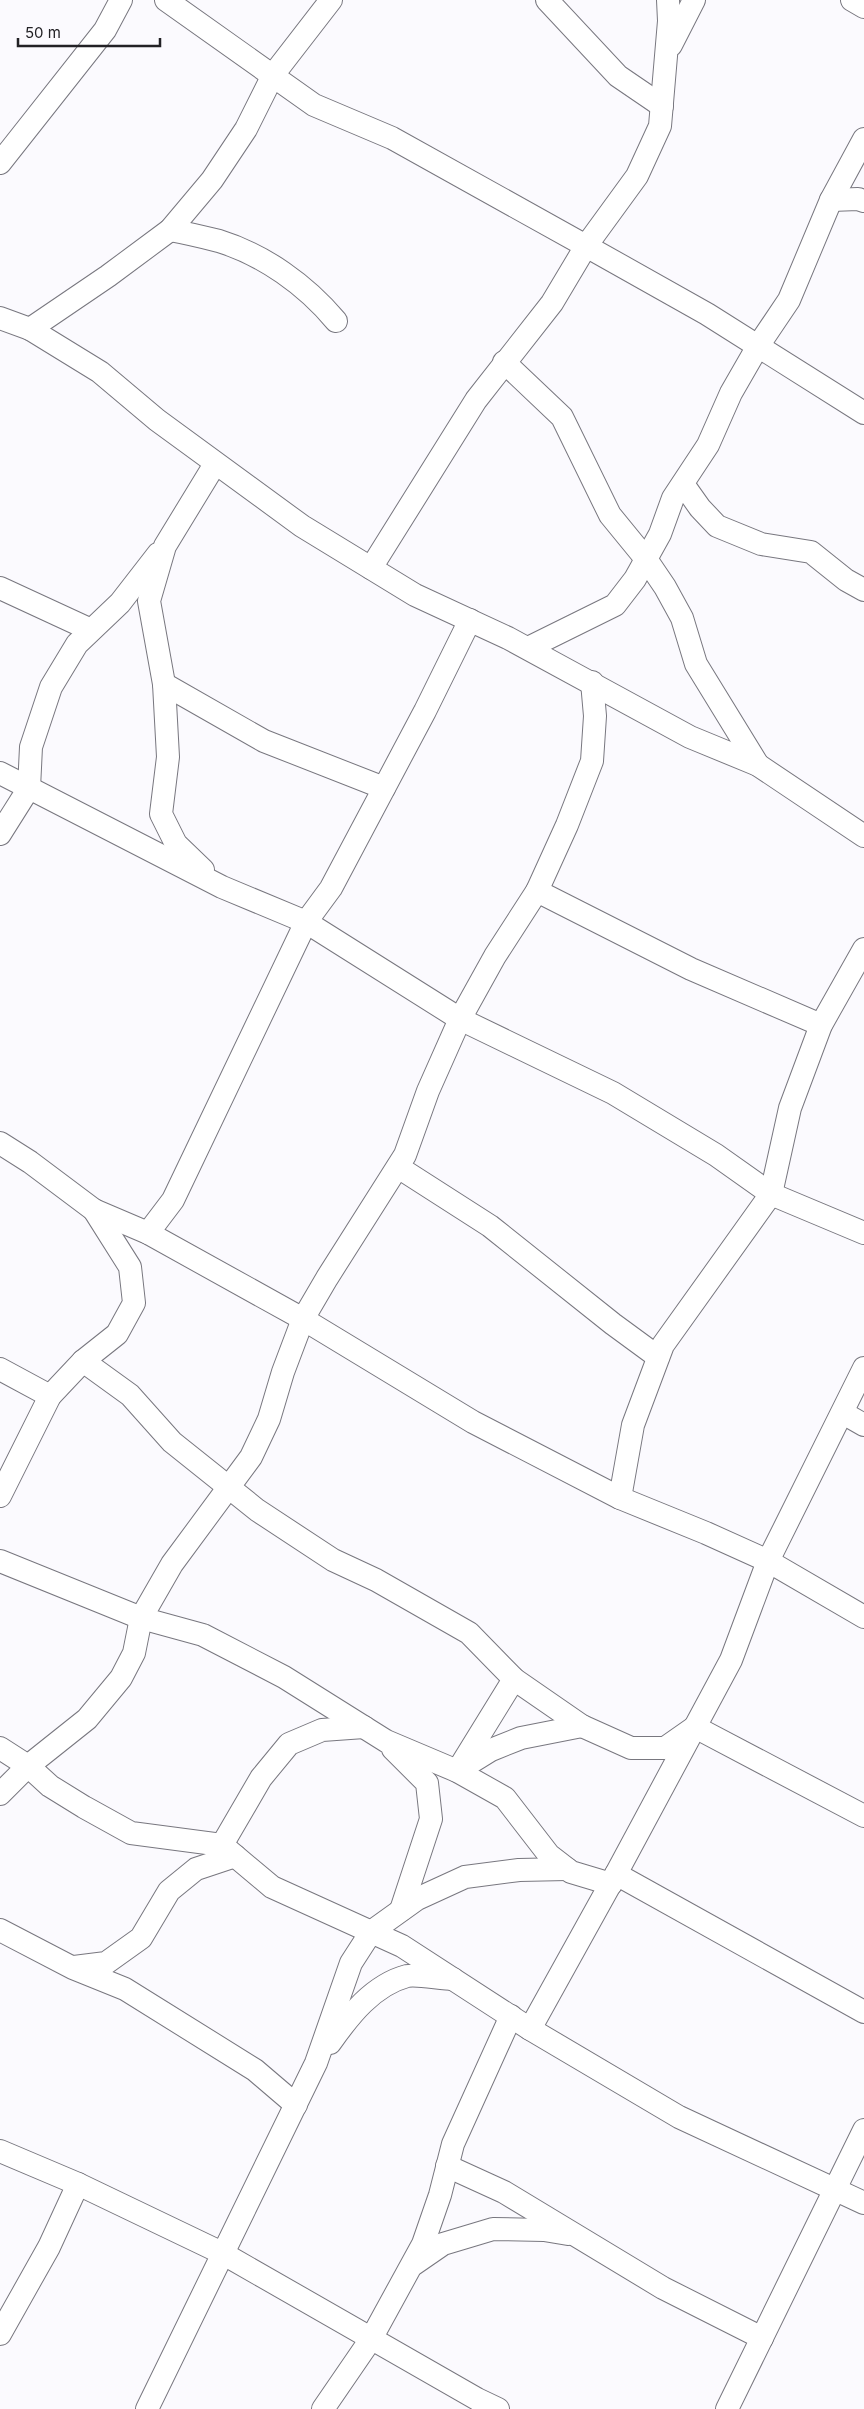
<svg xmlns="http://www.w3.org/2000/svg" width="864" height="2409" font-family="Inter,sans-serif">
<rect width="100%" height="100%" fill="#fbfafe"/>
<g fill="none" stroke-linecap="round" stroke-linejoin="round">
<defs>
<g id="minor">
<path d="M166,0L314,105L392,138L586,246L707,314L864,413"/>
<path d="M547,0L618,76L662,106"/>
<path d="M852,0L864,7"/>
<path d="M671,45L694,0"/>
<path d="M0,163L105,30L121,0"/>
<path d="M831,200L858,199L864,201"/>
<path d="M170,230C186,233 203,237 219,241C264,255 306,285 336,321"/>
<path d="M0,318L30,329L100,372L157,420L302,526L415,595L508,638L690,737L758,765L864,836"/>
<path d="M30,329L108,276L170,230L212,180L246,129L273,75L331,0"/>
<path d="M504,362L562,417L610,515L646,559L665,587L682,618L696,664L758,765"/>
<path d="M683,484L700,508L717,526L761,544L811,552L846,580L864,590"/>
<path d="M371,568L476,400L552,303L586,246L637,176L660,126L669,21L668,0"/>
<path d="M0,588L91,630"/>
<path d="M528,648L615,605L635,579L660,534L673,498L708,445L731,393L758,346L789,300L831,200L864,139"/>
<path d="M164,684L264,741L384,788"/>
<path d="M0,773L222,887L306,922L460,1019L613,1093L716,1155L771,1194L864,1233"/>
<path d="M0,834L29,788L31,747L51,687L77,644L120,603L158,554"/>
<path d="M203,870L176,844L161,814L168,757L164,684L149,601L165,546L215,464"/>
<path d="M537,891L691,969L821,1025"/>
<path d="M0,1143L30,1162L94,1210L148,1233L303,1319L473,1422L620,1498L706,1533L768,1561L864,1617"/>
<path d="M398,1167L490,1226L613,1324L658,1357"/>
<path d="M148,1233L173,1200L306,922L331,888L425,711L470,620"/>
<path d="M83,1361L130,1395L172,1442L257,1510L333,1560L376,1580L469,1633L514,1679L582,1726L631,1748H665L695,1727L864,1816"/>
<path d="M0,1369L50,1396"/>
<path d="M843,1413L864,1425"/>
<path d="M0,1496L50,1396L83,1361L117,1334L134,1303L130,1267L94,1210"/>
<path d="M620,1498L633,1425L663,1345L771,1194L790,1108L821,1025L864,949"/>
<path d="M0,1561L141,1618L203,1635L284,1677L386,1741L457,1771L505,1798L549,1855L571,1872L611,1884"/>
<path d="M0,1748L28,1766L50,1786L84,1807L131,1833L222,1845L272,1887L402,1946L530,2029L616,1874L731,1660L768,1561L864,1368"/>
<path d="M393,1749L427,1783L431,1819L401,1910"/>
<path d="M461,1765L514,1679"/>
<path d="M457,1771L491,1750L521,1738L582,1726"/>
<path d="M0,1794L28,1766L87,1719L121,1678L134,1653L141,1618L172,1564L251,1457L269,1419L283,1372L303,1319L327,1278L405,1155L428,1091L460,1019L495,956L537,891L567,825L592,761L595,716L592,682"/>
<path d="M222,1845L261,1778L289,1744L322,1730L364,1727"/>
<path d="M616,1874L864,2012"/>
<path d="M0,1930L73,1968L125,1989L255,2070L296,2105"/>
<path d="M74,1967L106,1963L141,1938L169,1891L196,1869L235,1856"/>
<path d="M530,2029L679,2117L864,2203"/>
<path d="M330,2043C349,2016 373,1985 407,1976C418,1974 441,1979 453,1979"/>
<path d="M0,2151L78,2184L222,2253L477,2399L498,2409"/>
<path d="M447,2166L504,2192L663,2288L762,2338"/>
<path d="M414,2264L443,2244L493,2229L544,2230L568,2234"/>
<path d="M0,2334L49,2247L78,2184"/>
<path d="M147,2409L316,2063L351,1963L371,1932L417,1899L465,1877L519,1870L567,1869"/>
<path d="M323,2409L371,2339L423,2244L440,2195L453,2144L511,2016"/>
<path d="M727,2409L864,2130"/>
</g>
</defs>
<use href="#minor" stroke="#78777f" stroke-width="24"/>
<use href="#minor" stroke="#fff" stroke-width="22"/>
</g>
<path d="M18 38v8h142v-8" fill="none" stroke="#222125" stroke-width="2.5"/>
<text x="25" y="38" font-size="15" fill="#222125" stroke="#fbfafe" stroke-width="4" paint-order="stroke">50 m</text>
</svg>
